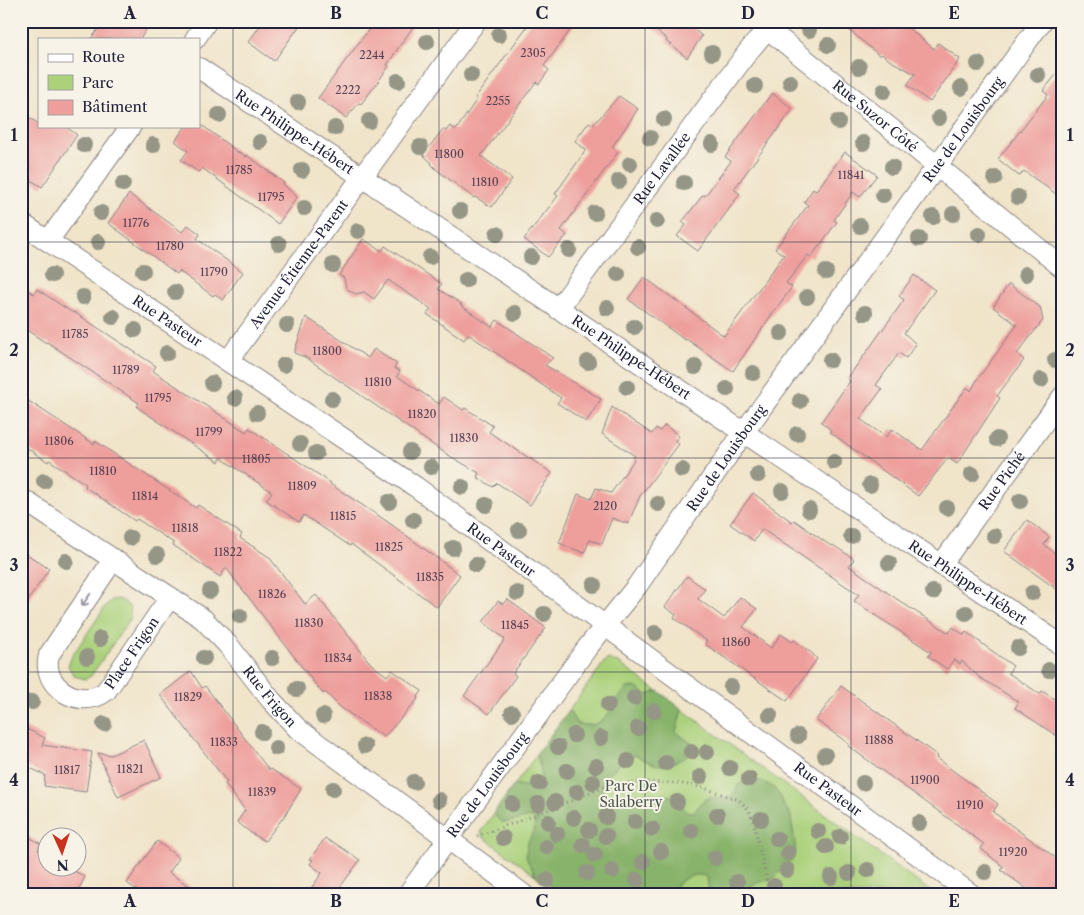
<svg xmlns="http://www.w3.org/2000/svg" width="1084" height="915" font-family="'Libre Caslon Text',serif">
<rect width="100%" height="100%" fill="#f7f3e8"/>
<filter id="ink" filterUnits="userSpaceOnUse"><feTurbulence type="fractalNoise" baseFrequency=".02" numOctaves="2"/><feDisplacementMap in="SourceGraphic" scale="10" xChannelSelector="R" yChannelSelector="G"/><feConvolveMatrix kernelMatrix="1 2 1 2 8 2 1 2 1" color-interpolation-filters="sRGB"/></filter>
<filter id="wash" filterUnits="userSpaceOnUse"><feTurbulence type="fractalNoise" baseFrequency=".0096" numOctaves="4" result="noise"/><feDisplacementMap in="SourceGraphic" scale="20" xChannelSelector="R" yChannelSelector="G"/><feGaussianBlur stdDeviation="1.12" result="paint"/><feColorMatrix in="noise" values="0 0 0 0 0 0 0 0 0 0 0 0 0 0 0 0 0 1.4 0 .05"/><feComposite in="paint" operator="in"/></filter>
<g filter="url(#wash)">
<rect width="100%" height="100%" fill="#f0e4c9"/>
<g fill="#abd17b" stroke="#667a5b">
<path d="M118,599C131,603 133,612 128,622L91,676L85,679L74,676L68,666L72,656L107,604L112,600Z"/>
<path d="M609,659L620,664L934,894H561L482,836L481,831L605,661Z"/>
</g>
<path fill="#88b36b" stroke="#556a53" d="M635,687L647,695L658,691L682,709L676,732L692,744L693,751C683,760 664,769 651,763C646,761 641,758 636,755C633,756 631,756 628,757C625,758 602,780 602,783C601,786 603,791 604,795C614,798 622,794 631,794C648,793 662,793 678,798L681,805L688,812H694L704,800L710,797C723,801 734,798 738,785L747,780H754L764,782L774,788L781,797L784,806L790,812L795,842V853L791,861L774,878L753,884L747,894H709L707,877C693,870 677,882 669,894H561L537,877L528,862L526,855L527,844L534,830L535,821L530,817L509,822H501L493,814L514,785C542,789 546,779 536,755L569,710L576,723C606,733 610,706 627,688Z"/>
<g id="blocks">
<g fill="#ee9e9b">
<path d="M104,21H152L140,39H91Z"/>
<path d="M264,21H303L274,61L248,42Z"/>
<path d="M375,21H417L399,47L387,65L389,66L375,86L361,104L359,103L346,118L318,98Z"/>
<path d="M531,21H577L544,66L549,70L539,84L536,82L481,156L512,179L492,207L475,197L474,198L437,170L431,164L432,163L423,155L443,129L446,131L450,126L456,130L477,99L475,98Z"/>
<path d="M643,21H683L702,36L687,58L666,41L667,39Z"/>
<path d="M857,21H900L934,49L938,43L960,59L930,102L907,85L915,74L889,60L882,54L880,56L848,29Z"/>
<path d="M1063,66V199L1024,171L1019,176L998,159L1048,95L1043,91Z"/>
<path d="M772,93L793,109L734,189L740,194L698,251L677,236L686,225L682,222L703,195L705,196L731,161L725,157Z"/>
<path d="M619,96L638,109L612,147L618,152L561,230L567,235L548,257L524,239L558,196L555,194L586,150L575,141L589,122L593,125Z"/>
<path d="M21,112L39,124V126H65L77,135L42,187L21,174Z"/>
<path d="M186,126H203L239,153L240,152L246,157L247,155L284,183L283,184L297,197L278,224L202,168L198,172L181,160L188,151L175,141Z"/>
<path d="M845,152L877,175L860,197L853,192L834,220L837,222L811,257L808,255L786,283L792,287L770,317L733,371L686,339L685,340L628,299L644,277L724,336L784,255L775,249L808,205L804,202L813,189L816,191Z"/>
<path d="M129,194L182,232L188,225L200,234L197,239L243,272L223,300L215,294L213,296L179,271L177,274L108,223Z"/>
<path d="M363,239L382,251L385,246L442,284L438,289L462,304L460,305L492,327L497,320L553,358L545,365L601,399L586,422L557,403L561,398L502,357L468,334L464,340L427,314L431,309L388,280L374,299L364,292L355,294L346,288L344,278L339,275Z"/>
<path d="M914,275L935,290L904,333L916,344L906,358L899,353L876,385L882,389L860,419L886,437L892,429L922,450L967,387L971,391L977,380L1017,325L993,307L1009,284L1040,307L1043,320L1017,354L1024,360L997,396L1000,398L957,464L948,458L918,496L830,432L831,430L821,422L850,381L847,379L904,300L899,296Z"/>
<path d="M21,286L34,294L37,289L73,313L74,312L156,366L153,371L246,432L249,428L331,483L330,484L388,522L460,575L437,607L351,544L350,546L304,515L299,522L266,500L272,492L221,458L219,462L180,436L137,407L139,403L47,342L46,343L21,326Z"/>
<path d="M306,317L368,358L374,349L397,364L394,368L400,371L397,376L439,404L444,397L463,410L465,408L493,426L489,432L552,473L530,505L497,483L493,487L477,477L479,473L445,453L305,357L294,353Z"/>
<path d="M21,396L94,444L95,441L196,508L198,505L242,534L240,538L269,557L305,604L316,595L371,664L387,676L392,670L422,691L417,698L418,699L384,737L340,707L325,692L323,694L226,568L220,577L173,545L174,543L137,519L135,521L85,487L86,484L49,460L48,462L21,444Z"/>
<path d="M612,407L652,434L656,428L660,431L665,425L679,436L675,441L679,444L640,496L628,524L612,518L602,544L590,540L584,553L559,543L578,494L591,499L596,488L611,493L634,460L633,459L635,456L602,434Z"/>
<path d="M753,493L792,522L794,520L831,546L833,545L854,559L849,566L904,604L949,633L953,627L964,635L966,632L1013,666L1008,673L1040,694L1042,691L1063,704V740L1015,708L1019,702L979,677L962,661L960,664L954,659L947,669L928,656L931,652L854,601L859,595L762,529L754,541L730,524Z"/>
<path d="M1027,520L1049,537L1044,545L1063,559V594L1004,551Z"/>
<path d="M21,550L49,569L21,611Z"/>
<path d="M687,576L705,589L698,599L724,618L740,597L757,609L743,627L771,648L781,634L792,642L794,640L813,654L817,659L787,701L705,644L707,641L674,618L676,615L665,607Z"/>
<path d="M507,599L546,628L513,673L516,676L489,714L464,696L505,639L483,622L498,601L503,604Z"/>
<path d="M191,671L202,688L205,686L269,770L271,769L301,789L285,815L265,841L251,833L237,822L245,810L225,784L227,782L160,695Z"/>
<path d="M841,686L938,756L936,758L998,804L993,812L1063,863V894H1034L1001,870L1004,867L981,849L984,844L848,746L849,744L816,720Z"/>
<path d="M21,726L45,738L42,745L92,752L86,792L44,786L45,775L21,764Z"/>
<path d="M144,740L161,777L118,797L98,753L111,755Z"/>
<path d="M21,832L41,844L38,850L48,855V868H69L85,877L76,894H39L21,883Z"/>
<path d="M325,838L332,843L333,842L360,860L335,894H307L322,873L310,864L313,860L310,859Z"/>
<path d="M157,841L179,858L169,873L202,894H142L127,883Z"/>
</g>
</g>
</g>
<g filter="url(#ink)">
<use href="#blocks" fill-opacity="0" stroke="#898382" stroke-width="1"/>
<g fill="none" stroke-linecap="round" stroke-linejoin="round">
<defs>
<g id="street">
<path id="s1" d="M758,21L1063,268"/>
<path d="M195,39L207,21"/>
<path id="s2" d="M199,68L1063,646"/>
<path id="s3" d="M21,223L416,487L971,894"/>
<path d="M48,241L131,126"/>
<path id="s4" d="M558,309L747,53L767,29"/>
<path id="s5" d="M228,361L476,21"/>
<path id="s6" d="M21,498L203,619L229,646L271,700L298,729L523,894"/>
<path id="s7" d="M113,560L49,655C40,687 81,711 106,691L170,597"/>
<path id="s8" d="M941,565L1063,396"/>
<path id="s9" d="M408,894L587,648L637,586L744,432L1042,21"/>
</g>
</defs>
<use href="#street" stroke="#898382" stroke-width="22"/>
<path stroke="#898382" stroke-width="3" stroke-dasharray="1 4" stroke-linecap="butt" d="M477,836L533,816L609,785L640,782L678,783L704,788L739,800L749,810L754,824L770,894"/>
<use href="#street" stroke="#fff" stroke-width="20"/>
</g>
<g fill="#959685">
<circle cx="809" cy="30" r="8"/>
<circle cx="499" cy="35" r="8"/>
<circle cx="427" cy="42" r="8"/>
<circle cx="828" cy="45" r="8"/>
<circle cx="712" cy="53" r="8"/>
<circle cx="978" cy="64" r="8"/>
<circle cx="859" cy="67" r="8"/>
<circle cx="471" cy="75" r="8"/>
<circle cx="1038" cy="75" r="8"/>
<circle cx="398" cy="81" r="8"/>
<circle cx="790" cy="82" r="8"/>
<circle cx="755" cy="86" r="8"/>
<circle cx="961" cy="88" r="8"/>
<circle cx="884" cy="91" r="8"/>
<circle cx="298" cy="102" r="8"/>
<circle cx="219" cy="115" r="8"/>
<circle cx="939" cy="118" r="8"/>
<circle cx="664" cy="119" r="8"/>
<circle cx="369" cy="121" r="8"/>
<circle cx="838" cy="122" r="8"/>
<circle cx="335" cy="128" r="8"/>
<circle cx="650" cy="138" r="8"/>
<circle cx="260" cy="142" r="8"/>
<circle cx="863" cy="143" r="8"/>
<circle cx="712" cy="144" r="8"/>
<circle cx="84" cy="145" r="8"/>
<circle cx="153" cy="145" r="8"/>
<circle cx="420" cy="147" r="8"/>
<circle cx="630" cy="164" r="8"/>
<circle cx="892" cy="167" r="8"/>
<circle cx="302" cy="170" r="8"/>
<circle cx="995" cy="178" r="8"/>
<circle cx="619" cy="181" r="8"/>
<circle cx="684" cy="183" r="8"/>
<circle cx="123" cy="184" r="8"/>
<circle cx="883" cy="195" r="8"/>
<circle cx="1018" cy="197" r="8"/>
<circle cx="304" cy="208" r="8"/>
<circle cx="460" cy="211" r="8"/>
<circle cx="101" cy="213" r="8"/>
<circle cx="595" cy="213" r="8"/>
<circle cx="953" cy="214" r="8"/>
<circle cx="933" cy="217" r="8"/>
<circle cx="657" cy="221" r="8"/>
<circle cx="860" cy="226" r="8"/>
<circle cx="358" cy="231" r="8"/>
<circle cx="497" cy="234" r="8"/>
<circle cx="979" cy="234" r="8"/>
<circle cx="919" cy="239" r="8"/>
<circle cx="98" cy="242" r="8"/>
<circle cx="279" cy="244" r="8"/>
<circle cx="638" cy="247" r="8"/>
<circle cx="569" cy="250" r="8"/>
<circle cx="430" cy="257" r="8"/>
<circle cx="531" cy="257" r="8"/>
<circle cx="333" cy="265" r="8"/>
<circle cx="143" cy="271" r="8"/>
<circle cx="826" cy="272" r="8"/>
<circle cx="618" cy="274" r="8"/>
<circle cx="1026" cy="274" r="8"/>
<circle cx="52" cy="275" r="8"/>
<circle cx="466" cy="280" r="8"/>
<circle cx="175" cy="292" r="8"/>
<circle cx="83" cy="297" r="8"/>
<circle cx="807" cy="297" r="8"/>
<circle cx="607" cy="308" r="8"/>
<circle cx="515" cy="313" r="8"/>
<circle cx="865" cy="313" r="8"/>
<circle cx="113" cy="317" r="8"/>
<circle cx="287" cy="325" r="8"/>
<circle cx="634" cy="327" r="8"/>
<circle cx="135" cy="330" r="8"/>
<circle cx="781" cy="333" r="8"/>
<circle cx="167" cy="353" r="8"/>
<circle cx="830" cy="360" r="8"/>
<circle cx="1055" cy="360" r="8"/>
<circle cx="588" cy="362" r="8"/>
<circle cx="284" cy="365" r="8"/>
<circle cx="695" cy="367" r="8"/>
<circle cx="753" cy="373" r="8"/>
<circle cx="1041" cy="380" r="8"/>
<circle cx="212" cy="383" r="8"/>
<circle cx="627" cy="387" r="8"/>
<circle cx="727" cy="389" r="8"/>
<circle cx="235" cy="398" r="8"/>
<circle cx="332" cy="399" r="8"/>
<circle cx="800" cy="401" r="8"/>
<circle cx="257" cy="413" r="8"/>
<circle cx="797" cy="434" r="8"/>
<circle cx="997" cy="439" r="8"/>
<circle cx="300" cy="444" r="8"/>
<circle cx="410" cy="452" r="8"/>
<circle cx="316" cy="453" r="8"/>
<circle cx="834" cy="462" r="8"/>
<circle cx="431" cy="467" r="8"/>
<circle cx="682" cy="470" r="8"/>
<circle cx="972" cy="474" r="8"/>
<circle cx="758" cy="475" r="8"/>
<circle cx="44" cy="481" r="8"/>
<circle cx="870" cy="485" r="8"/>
<circle cx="462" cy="487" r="8"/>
<circle cx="782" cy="491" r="8"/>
<circle cx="1020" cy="501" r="8"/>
<circle cx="389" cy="502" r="8"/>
<circle cx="658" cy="504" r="8"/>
<circle cx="486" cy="505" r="8"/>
<circle cx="947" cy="508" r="8"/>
<circle cx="809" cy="510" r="8"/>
<circle cx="413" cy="520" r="8"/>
<circle cx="519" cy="530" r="8"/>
<circle cx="851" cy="536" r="8"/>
<circle cx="994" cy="536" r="8"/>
<circle cx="130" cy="538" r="8"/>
<circle cx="453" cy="548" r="8"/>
<circle cx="157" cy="555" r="8"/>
<circle cx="66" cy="561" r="8"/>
<circle cx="889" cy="563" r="8"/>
<circle cx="476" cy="565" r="8"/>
<circle cx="594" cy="585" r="8"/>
<circle cx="210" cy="591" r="8"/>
<circle cx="933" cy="592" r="8"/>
<circle cx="517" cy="593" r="8"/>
<circle cx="1032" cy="593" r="8"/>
<circle cx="966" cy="613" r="8"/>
<circle cx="544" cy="614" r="8"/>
<circle cx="240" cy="616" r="8"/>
<circle cx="655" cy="633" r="8"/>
<circle cx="100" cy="639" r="8"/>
<circle cx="1018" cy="648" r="8"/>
<circle cx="87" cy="657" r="8"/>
<circle cx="204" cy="658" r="8"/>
<circle cx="272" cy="658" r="8"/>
<circle cx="1049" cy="670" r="8"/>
<circle cx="731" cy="687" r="8"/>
<circle cx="297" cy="689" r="8"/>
<circle cx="634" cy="698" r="8"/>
<circle cx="32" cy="702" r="8"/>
<circle cx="608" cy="705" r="8"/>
<circle cx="654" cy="711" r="8"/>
<circle cx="512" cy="713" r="8"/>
<circle cx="770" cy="715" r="8"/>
<circle cx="323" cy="716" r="8"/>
<circle cx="104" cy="724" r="8"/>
<circle cx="638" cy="728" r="8"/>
<circle cx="262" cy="732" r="8"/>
<circle cx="574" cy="735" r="8"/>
<circle cx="798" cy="736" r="8"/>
<circle cx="601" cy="738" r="8"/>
<circle cx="365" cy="746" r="8"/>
<circle cx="558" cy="747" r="8"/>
<circle cx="276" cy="748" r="8"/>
<circle cx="691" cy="752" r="8"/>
<circle cx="707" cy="752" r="8"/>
<circle cx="825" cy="755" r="8"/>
<circle cx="628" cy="761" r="8"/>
<circle cx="666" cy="763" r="8"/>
<circle cx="596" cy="766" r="8"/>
<circle cx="730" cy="768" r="8"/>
<circle cx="567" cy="771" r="8"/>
<circle cx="700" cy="777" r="8"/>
<circle cx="749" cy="779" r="8"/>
<circle cx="414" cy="782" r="8"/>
<circle cx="593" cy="782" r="8"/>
<circle cx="539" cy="783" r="8"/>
<circle cx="863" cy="783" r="8"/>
<circle cx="333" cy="789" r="8"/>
<circle cx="577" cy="792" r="8"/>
<circle cx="439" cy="800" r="8"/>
<circle cx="555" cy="802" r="8"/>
<circle cx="677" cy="802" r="8"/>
<circle cx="512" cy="804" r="8"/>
<circle cx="538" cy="804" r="8"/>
<circle cx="717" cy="815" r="8"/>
<circle cx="606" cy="817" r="8"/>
<circle cx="574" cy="818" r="8"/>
<circle cx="761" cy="819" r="8"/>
<circle cx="548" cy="822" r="8"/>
<circle cx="635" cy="822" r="8"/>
<circle cx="919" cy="823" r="8"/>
<circle cx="652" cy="829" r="8"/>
<circle cx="589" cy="830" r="8"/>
<circle cx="691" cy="831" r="8"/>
<circle cx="818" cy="831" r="8"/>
<circle cx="557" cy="834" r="8"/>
<circle cx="606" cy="836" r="8"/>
<circle cx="840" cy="837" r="8"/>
<circle cx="503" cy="838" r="8"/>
<circle cx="777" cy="839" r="8"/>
<circle cx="583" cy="845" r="8"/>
<circle cx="546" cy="847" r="8"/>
<circle cx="826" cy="847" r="8"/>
<circle cx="661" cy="852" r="8"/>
<circle cx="788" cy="853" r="8"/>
<circle cx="595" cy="855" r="8"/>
<circle cx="715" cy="858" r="8"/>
<circle cx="643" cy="862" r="8"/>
<circle cx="787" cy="870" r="8"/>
<circle cx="868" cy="870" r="8"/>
<circle cx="612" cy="871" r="8"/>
<circle cx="985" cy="872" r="8"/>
<circle cx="587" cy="873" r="8"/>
<circle cx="849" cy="873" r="8"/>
<circle cx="831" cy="877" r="8"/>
<circle cx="547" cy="880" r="8"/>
<circle cx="637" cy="880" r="8"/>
<circle cx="737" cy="882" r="8"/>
<circle cx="774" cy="886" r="8"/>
</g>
<defs><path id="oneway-shaft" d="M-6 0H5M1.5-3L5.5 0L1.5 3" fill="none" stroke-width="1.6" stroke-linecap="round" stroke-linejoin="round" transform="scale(1.25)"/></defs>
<use stroke="#9c9ca7" href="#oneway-shaft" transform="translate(86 600) rotate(125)"/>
</g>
<path fill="none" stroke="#22223b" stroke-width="1" stroke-opacity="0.55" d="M233,21V894M439,21V894M645,21V894M851,21V894M21,242H1063M21,458H1063M21,672H1063"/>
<g text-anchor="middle" stroke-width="4" stroke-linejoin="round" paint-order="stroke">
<g font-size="11" fill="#554153">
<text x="533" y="57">2305</text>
<text x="372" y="59">2244</text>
<text x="348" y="94">2222</text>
<text x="498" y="105">2255</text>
<text x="449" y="158">11800</text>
<text x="239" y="174">11785</text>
<text x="851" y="179">11841</text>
<text x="485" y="186">11810</text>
<text x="271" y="201">11795</text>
<text x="136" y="227">11776</text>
<text x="170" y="250">11780</text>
<text x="214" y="276">11790</text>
<text x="75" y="338">11785</text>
<text x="327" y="355">11800</text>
<text x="126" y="374">11789</text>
<text x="378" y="386">11810</text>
<text x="158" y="402">11795</text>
<text x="422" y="418">11820</text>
<text x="209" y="436">11799</text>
<text x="464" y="442">11830</text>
<text x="59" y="445">11806</text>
<text x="256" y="463">11805</text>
<text x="103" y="475">11810</text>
<text x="302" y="490">11809</text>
<text x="145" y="500">11814</text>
<text x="605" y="510">2120</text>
<text x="343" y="520">11815</text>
<text x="185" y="532">11818</text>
<text x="389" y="551">11825</text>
<text x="228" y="556">11822</text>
<text x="430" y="581">11835</text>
<text x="272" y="598">11826</text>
<text x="309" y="627">11830</text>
<text x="515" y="629">11845</text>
<text x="736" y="646">11860</text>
<text x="338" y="662">11834</text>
<text x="378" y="700">11838</text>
<text x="188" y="701">11829</text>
<text x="879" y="744">11888</text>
<text x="224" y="746">11833</text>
<text x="130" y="773">11821</text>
<text x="67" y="774">11817</text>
<text x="925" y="784">11900</text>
<text x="262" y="796">11839</text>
<text x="970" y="809">11910</text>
<text x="1013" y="856">11920</text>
</g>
<g font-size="14" fill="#22223b" stroke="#f7f3e8">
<text dy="5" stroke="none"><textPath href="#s1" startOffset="151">Rue Suzor Côté</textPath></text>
<text dy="5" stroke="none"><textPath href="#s9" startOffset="945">Rue de Louisbourg</textPath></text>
<text dy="5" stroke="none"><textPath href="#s2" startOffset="115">Rue Philippe-Hébert</textPath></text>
<text dy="5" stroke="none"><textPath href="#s4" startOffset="175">Rue Lavallée</textPath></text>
<text dy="5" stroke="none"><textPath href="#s5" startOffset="120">Avenue Étienne-Parent</textPath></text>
<text dy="5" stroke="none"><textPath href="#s3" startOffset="176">Rue Pasteur</textPath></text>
<text dy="5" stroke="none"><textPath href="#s2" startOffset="520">Rue Philippe-Hébert</textPath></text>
<text dy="5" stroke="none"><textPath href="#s9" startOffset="540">Rue de Louisbourg</textPath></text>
<text dy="5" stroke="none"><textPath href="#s8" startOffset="104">Rue Piché</textPath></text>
<text dy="5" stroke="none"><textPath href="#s3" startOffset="581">Rue Pasteur</textPath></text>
<text dy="5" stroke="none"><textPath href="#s2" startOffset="925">Rue Philippe-Hébert</textPath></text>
<text dy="5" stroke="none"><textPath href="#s7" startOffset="248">Place Frigon</textPath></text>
<text dy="5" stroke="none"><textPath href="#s6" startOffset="321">Rue Frigon</textPath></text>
<text dy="5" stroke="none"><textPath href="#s9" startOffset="135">Rue de Louisbourg</textPath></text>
<text dy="5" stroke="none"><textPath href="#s3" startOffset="986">Rue Pasteur</textPath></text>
</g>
<g font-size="14" fill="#4b574e" stroke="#f7f3e8">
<text x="631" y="791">Parc De<tspan x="631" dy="16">Salaberry</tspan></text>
</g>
</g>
<rect width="1084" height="915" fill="none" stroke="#f7f3e8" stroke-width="55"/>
<rect x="38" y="38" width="162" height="90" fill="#f7f3e8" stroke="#a29fa3"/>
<rect x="48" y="54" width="25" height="8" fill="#ffffff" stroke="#a29fa3"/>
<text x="82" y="62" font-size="15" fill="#22223b">Route</text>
<rect x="48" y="75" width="25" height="15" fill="#abd17b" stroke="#a29fa3"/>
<text x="82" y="88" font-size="15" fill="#22223b">Parc</text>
<rect x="48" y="100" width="25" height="15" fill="#ee9e9b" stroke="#a29fa3"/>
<text x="82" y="112" font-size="15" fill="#22223b">Bâtiment</text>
<g transform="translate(62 852) rotate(177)"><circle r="24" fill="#f7f3e8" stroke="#a29fa3"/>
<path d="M0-4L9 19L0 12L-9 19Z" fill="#c8321e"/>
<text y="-8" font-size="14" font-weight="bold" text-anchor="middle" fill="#22223b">N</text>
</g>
<rect x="28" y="28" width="1028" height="860" fill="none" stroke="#22223b" stroke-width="2"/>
<g font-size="16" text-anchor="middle" font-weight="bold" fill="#22223b">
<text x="130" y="19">A</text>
<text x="336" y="19">B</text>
<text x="542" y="19">C</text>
<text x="748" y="19">D</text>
<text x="954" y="19">E</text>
<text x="14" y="141">1</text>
<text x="1070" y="141">1</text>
<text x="14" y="356">2</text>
<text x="1070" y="356">2</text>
<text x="14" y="571">3</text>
<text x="1070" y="571">3</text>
<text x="14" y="786">4</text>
<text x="1070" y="786">4</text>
<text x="130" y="907">A</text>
<text x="336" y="907">B</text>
<text x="542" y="907">C</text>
<text x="748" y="907">D</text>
<text x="954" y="907">E</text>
</g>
</svg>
